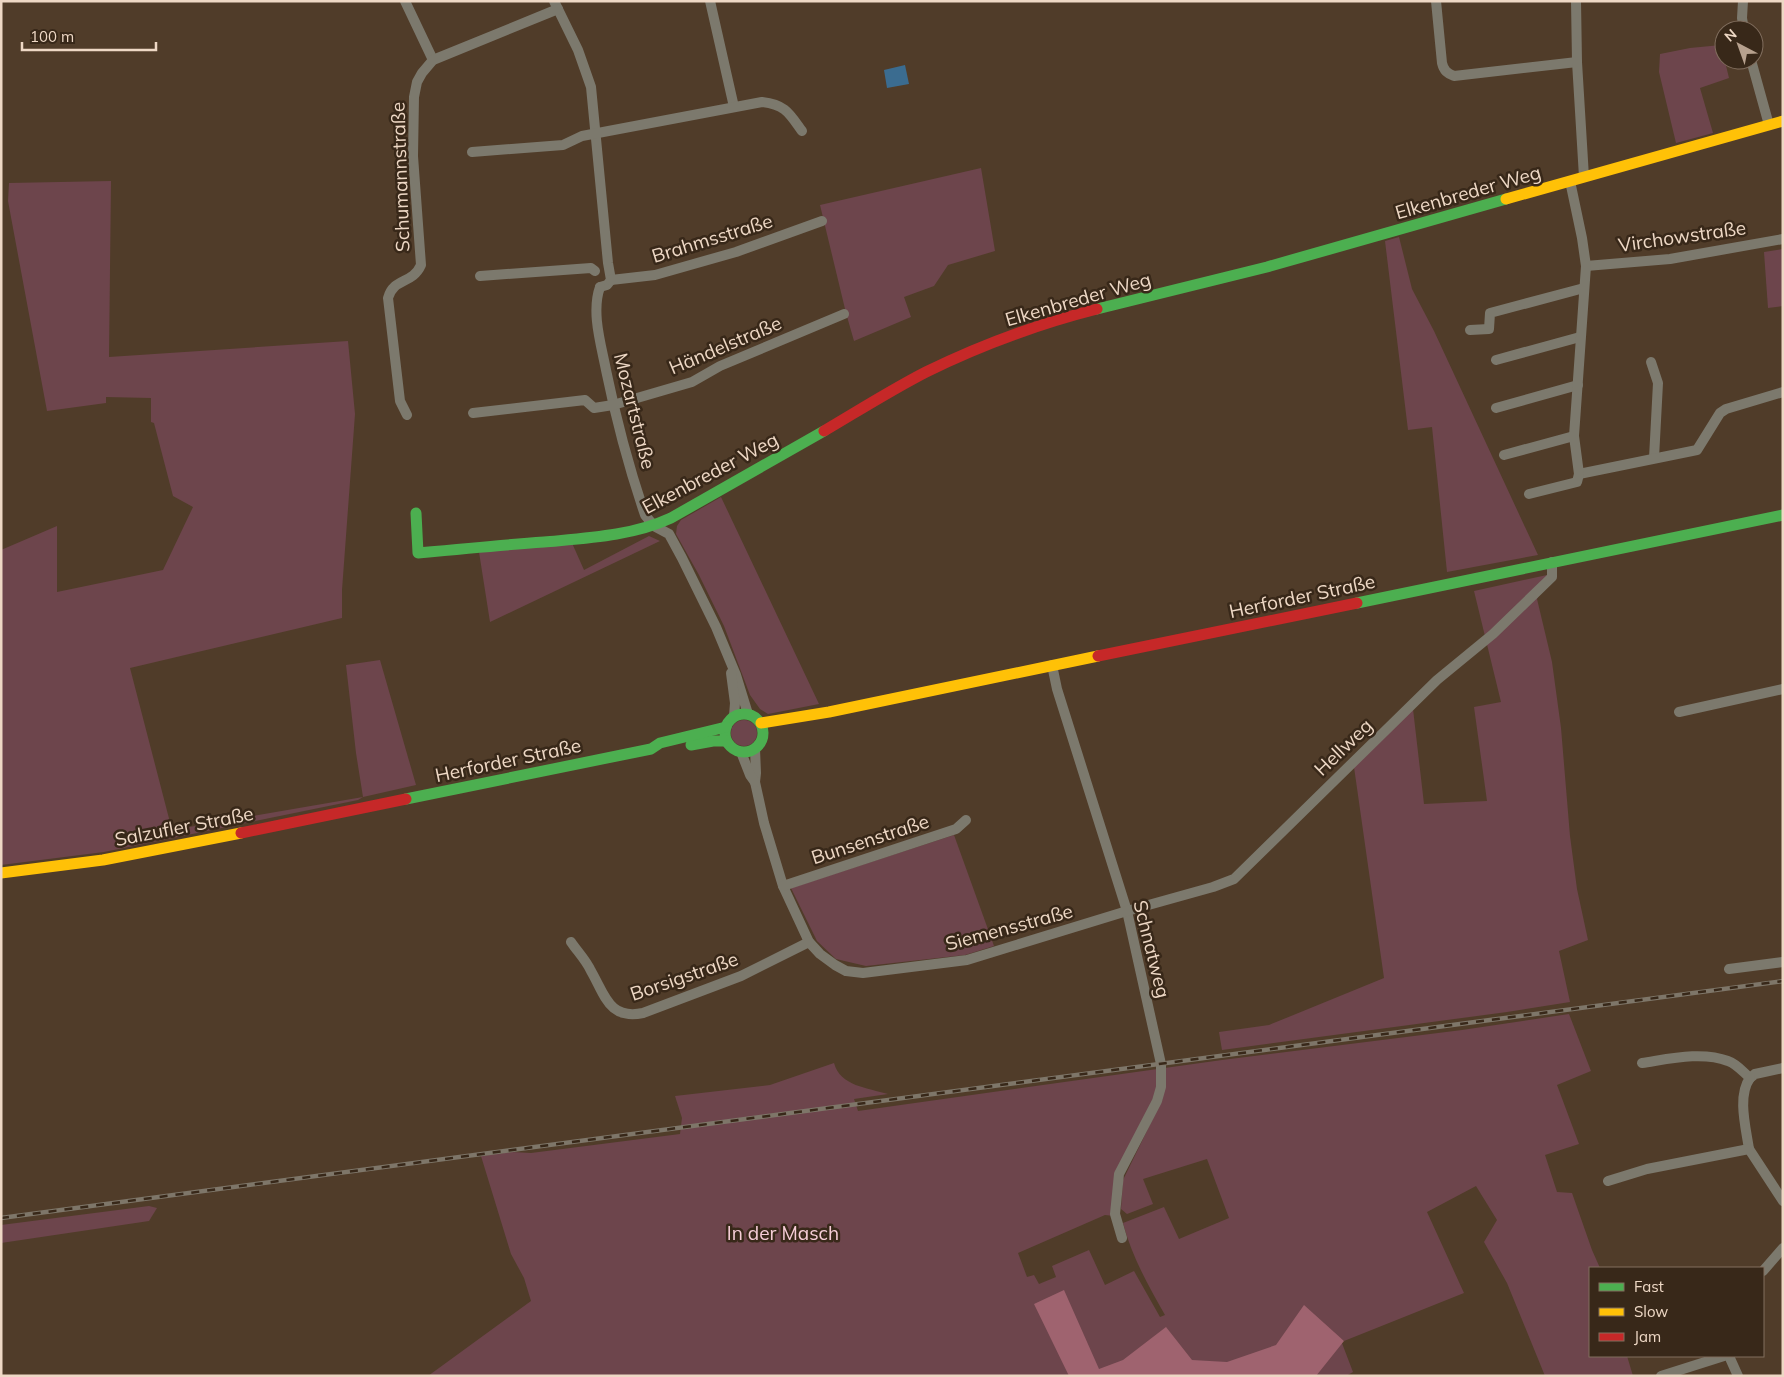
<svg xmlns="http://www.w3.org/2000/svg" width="1784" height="1377" font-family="Mulish,sans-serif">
<rect width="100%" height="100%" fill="#503c29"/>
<g fill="#6d454c" fill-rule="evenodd">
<path d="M1721,45L1729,78L1700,88L1713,133L1676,143L1659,72L1660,54L1690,48Z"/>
<path d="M981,168L995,251L948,265L934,286L904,297L911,317L854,341L846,313L820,205Z"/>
<path d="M111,181L109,357L348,341L355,414L342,590V618L130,668L172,830L363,797L356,753L346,665L380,660L416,785L363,797L358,800L104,852L1,865V550L57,526V592L163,570L193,507L173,496L154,423L151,422V398L106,397V403L47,411L8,201L9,183Z"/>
<path d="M1399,237L1412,289L1434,331L1538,555L1447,572L1432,427L1408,430L1385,241Z"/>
<path d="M1783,249V306L1768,308L1764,252Z"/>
<path d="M721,497L819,704L768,714L760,709L750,695L724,626L699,575L676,534L677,526L681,520Z"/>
<path d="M649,536L660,541L490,622L479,552L572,543L584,570Z"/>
<path d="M1547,575L1537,599L1552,662L1561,728L1570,836L1577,889L1588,940L1559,951L1570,1002L1507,1012L1222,1050L1219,1032L1269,1025L1384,978L1354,767L1413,709L1424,804L1487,801L1474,707L1501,702L1474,591Z"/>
<circle cx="744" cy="733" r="13"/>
<path d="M954,835L994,946L965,955L866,966L836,959L817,941L791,888Z"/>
<path d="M1569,1014L1591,1071L1557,1085L1579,1144L1545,1155L1557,1192L1572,1193L1592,1250L1600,1268H1590V1356H1627L1633,1376H1545L1507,1283L1484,1242L1497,1220L1476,1186L1427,1212L1464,1293L1344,1341L1340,1338L1353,1372L1346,1376H428L531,1301L524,1278L511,1254L481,1156L512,1152L531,1153L680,1134L682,1118L675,1096L770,1085L834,1063C840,1086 868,1088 888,1094L854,1099L858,1111L1222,1060L1462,1030ZM1163,1098L1123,1180L1121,1209L1127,1214L1153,1204L1143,1179L1207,1159L1229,1218L1179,1239L1164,1207L1123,1223C1132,1257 1148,1285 1165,1315L1160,1317L1134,1271L1105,1285L1089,1250L1052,1266L1056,1277L1039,1284L1034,1275L1027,1277L1018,1253L1105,1215L1114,1216L1117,1176Z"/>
<path d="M149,1206L157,1208L149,1221L1,1243V1225Z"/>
</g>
<path fill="#9f636f" d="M1064,1290L1099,1369L1123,1360L1166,1327L1192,1360L1227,1362L1276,1345L1304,1305L1344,1341L1316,1376H1069L1034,1304Z"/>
<path fill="#3b6c90" d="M905,65L909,84L887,88L884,70Z"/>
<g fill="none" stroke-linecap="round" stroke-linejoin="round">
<g stroke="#7c796d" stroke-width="10">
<path d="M405,1L433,60"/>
<path d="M554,1L578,50L591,87L608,263L611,280L607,285L600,287"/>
<path d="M710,1L734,107"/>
<path d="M1436,1L1442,63C1444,71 1447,73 1454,76L1577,62"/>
<path d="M1576,1L1577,62L1584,177"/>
<path d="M1743,1L1742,18L1744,30"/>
<path d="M1751,60L1769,125"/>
<path d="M472,152L563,145L582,136L762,102C786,105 789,113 802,131"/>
<path d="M1586,266L1670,259L1783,239"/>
<path d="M480,276L591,268L595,271"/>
<path d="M611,280L655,275L736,252L822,221"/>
<path d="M600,287C591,312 601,344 606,370C616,419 629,468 645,515L654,526L669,534L682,558L716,627L736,675L748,714"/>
<path d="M1470,330L1489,329L1490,313L1584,288"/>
<path d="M1496,360L1580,337"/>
<path d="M1651,362L1658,383L1654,458"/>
<path d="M1496,408L1578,385"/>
<path d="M473,413L585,400L594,408L613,405L692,382L720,366L844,314"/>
<path d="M407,415L400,401L388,298C394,277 412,285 421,265L413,156L414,97L417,82L422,73L433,60L558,9"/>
<path d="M1504,455L1574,436"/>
<path d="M1579,474L1697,450L1720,413L1726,409L1783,392"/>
<path d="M1529,494L1577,482L1579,474L1574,436L1586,266L1582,238L1570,181"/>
<path d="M1052,665L1057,689L1127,911L1161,1064V1087L1157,1101L1119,1174L1115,1214L1122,1238"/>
<path d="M731,673L735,703L734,716"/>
<path d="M1679,712L1783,689"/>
<path d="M755,749L756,773L755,782L764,823L783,886L809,942L820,954L835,965L846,971L863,973L967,960L1127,911L1213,887L1234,879L1437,680L1493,634L1552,577V562"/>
<path d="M741,752L750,775L755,782"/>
<path d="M783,886L956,829L966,820"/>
<path d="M571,942C577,951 586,960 591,971C605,995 609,1020 643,1013L741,976L809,942"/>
<path d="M1729,969L1783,962"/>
<path d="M1642,1063C1669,1059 1702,1051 1728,1061C1737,1064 1743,1072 1750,1078L1755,1074L1783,1068"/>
<path d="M1749,1149C1746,1128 1737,1096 1750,1078"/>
<path d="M1608,1181L1647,1169L1749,1149L1783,1201"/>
<path d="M1763,1271L1783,1248"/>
<path d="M1729,1356L1738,1376"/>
<path d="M1661,1376L1724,1356"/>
</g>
<g stroke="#4caf50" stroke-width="11">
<path d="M1097,309L1267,267L1506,199"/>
<path d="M416,513L418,553C460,549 502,545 544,542C587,538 632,536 671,518L824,431"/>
<path d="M1357,603L1783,515"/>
<circle cx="744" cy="733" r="19"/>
<path d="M691,745L713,741H726"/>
<path d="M406,799L651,749L660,743L726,727"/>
</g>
<g stroke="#ffc107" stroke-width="11">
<path d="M1506,199L1783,121"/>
<path d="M761,723L829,712L1098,656"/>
<path d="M1,873L103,860L241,833"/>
</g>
<g stroke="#c62828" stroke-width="11">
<path d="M824,431C858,411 891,390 926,372C981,345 1038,324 1097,309"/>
<path d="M1098,656L1357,603"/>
<path d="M241,833L406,799"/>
</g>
<defs>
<path id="rail" d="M1,1218L1783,981"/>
</defs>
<use href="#rail" stroke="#7e7669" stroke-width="4.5"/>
<use href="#rail" stroke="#382819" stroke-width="2.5" stroke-dasharray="8" stroke-linecap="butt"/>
</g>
<g text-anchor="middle" stroke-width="5" stroke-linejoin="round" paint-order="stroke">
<g font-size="19" fill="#eed8c5" stroke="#382819">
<text transform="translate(400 177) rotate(-92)" y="7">Schumannstraße</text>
<text transform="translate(1468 192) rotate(-16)" y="7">Elkenbreder Weg</text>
<text transform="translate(1682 236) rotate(-8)" y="7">Virchowstraße</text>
<text transform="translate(712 238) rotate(-17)" y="7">Brahmsstraße</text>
<text transform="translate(1078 299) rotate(-16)" y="7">Elkenbreder Weg</text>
<text transform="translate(725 345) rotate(-23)" y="7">Händelstraße</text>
<text transform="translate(635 411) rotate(76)" y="7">Mozartstraße</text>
<text transform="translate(710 473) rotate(-28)" y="7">Elkenbreder Weg</text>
<text transform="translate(1302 596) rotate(-12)" y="7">Herforder Straße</text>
<text transform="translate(1343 747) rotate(-44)" y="7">Hellweg</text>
<text transform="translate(508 760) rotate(-12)" y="7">Herforder Straße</text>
<text transform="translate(184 826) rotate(-11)" y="7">Salzufler Straße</text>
<text transform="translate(870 839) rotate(-18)" y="7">Bunsenstraße</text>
<text transform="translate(1009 927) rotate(-15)" y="7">Siemensstraße</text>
<text transform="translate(1152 949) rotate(76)" y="7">Schnatweg</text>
<text transform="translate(684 976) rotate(-19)" y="7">Borsigstraße</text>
</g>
<g font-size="19" fill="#f6cdd7" stroke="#382819">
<text x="783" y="1240">In der Masch</text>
</g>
</g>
<rect width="1784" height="1377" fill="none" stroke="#eed8c5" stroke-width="5"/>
<rect x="1589" y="1267" width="175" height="90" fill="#382819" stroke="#816e5e"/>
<rect x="1599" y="1283" width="25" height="8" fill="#4caf50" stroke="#816e5e"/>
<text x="1634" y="1292" font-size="15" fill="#eed8c5">Fast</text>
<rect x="1599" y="1308" width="25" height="8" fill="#ffc107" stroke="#816e5e"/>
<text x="1634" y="1317" font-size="15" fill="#eed8c5">Slow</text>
<rect x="1599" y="1333" width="25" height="8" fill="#c62828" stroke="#816e5e"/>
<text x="1634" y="1342" font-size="15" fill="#eed8c5">Jam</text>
<g transform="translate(1739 45) rotate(319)"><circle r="24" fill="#382819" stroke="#816e5e"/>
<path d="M0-4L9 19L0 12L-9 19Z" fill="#b7a18e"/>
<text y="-8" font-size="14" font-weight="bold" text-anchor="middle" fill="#eed8c5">N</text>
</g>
<path d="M22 42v8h134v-8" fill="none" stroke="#eed8c5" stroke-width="2.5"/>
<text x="30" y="42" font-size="15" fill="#eed8c5" stroke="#382819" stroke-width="4" paint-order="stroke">100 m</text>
</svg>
